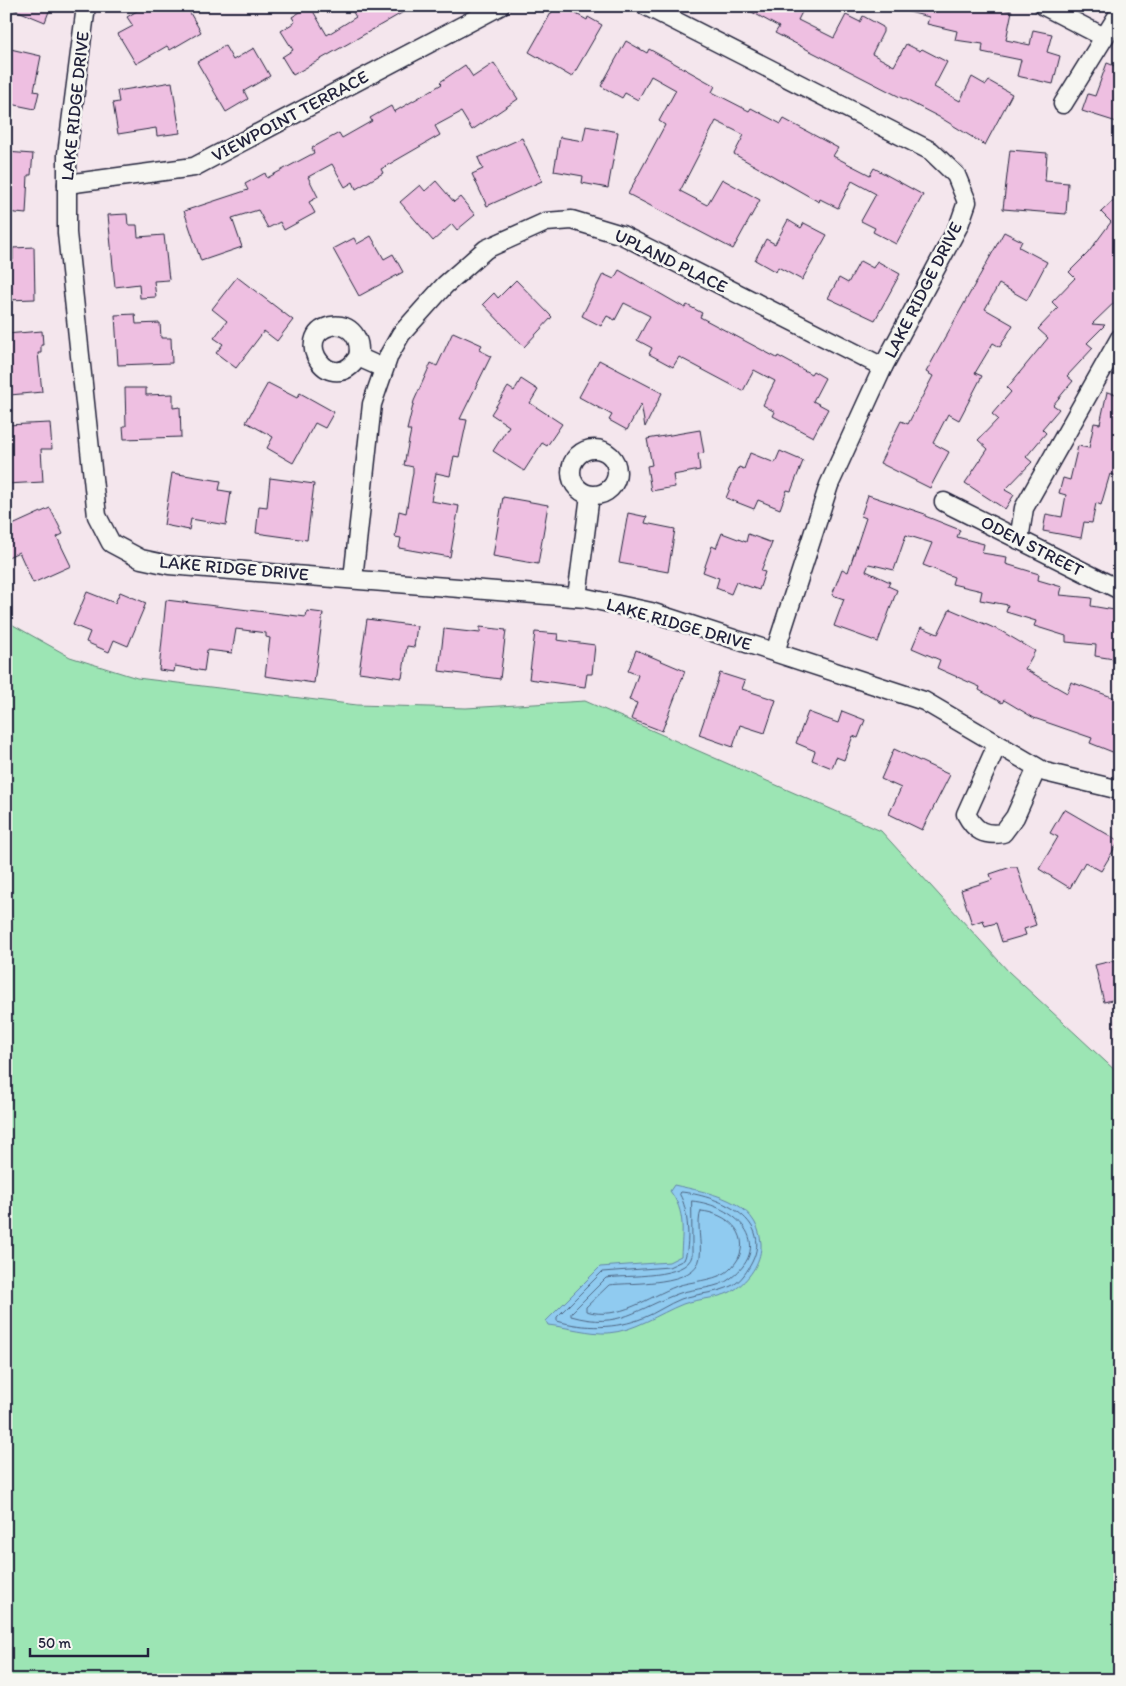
<svg xmlns="http://www.w3.org/2000/svg" width="1126" height="1686" font-family="Itim,sans-serif">
<rect width="100%" height="100%" fill="#f4e6ed"/>
<filter id="ink" filterUnits="userSpaceOnUse"><feTurbulence type="fractalNoise" baseFrequency=".02" numOctaves="2"/><feDisplacementMap in="SourceGraphic" scale="10" xChannelSelector="R" yChannelSelector="G"/><feConvolveMatrix kernelMatrix="1 2 1 2 8 2 1 2 1" color-interpolation-filters="sRGB"/></filter>
<g filter="url(#ink)">
<path fill="#9ce5b4" stroke="#5f8478" d="M6,621L70,657L137,678L357,705L466,708L585,701L881,831L1009,972L1120,1075V1680H6Z"/>
<path fill="#90cbf0" stroke="#6487a8" d="M674,1185C709,1193 757,1199 761,1243C762,1260 751,1277 737,1288C723,1299 699,1298 683,1304C658,1314 635,1331 608,1333C591,1334 566,1327 548,1325L546,1321L600,1267L669,1262L681,1256C682,1231 686,1212 670,1191Z"/>
<g fill="none" stroke-linecap="round" stroke-linejoin="round">
<g stroke="#4e6683" stroke-width="1">
<path d="M681,1192C715,1195 774,1218 752,1262C748,1270 741,1281 733,1285C717,1294 697,1293 681,1299C668,1304 656,1313 643,1318C616,1329 585,1329 557,1321V1317L602,1272L669,1267L684,1260C691,1246 688,1208 680,1195Z"/>
<path d="M692,1201C735,1205 776,1243 731,1278C718,1289 695,1288 680,1293C637,1308 620,1330 571,1316V1313L606,1278C626,1275 687,1279 692,1256Z"/>
<path d="M701,1211C726,1213 751,1233 738,1259C735,1264 730,1270 725,1273C711,1281 692,1281 677,1286C648,1297 619,1321 586,1311V1307L609,1285C631,1282 696,1287 700,1257C702,1243 696,1223 701,1211Z"/>
</g>
</g>
<g fill="#eebfe1" stroke="#22223b">
<path d="M6,6H51L45,22Z"/>
<path d="M145,6H186L201,32L170,50L167,46L136,64L118,34L133,26L127,17Z"/>
<path d="M310,6L327,35L356,17L349,6H414L293,75L282,57L293,50L281,31L295,22L292,17Z"/>
<path d="M555,6H562L587,20L588,17L602,25L572,77L529,52Z"/>
<path d="M741,6H805L798,20L834,38L846,15L860,22L863,16L883,27V32L872,54L894,66L906,44L920,51L922,49L947,62L934,87L960,101L972,77L986,85L989,81L1012,94L985,145L941,118L775,33L779,27Z"/>
<path d="M906,6H988L1012,11L1006,40L1030,45L1033,30L1052,34L1047,52L1060,56L1053,84L1017,76L1021,60L982,52L983,44L955,40L957,31L927,24L929,17L905,11Z"/>
<path d="M626,41L647,53L649,49L715,86L712,92L749,111L751,108L781,124L784,119L838,148L833,156L870,175L874,168L923,195L896,244L873,232L875,228L861,221L876,194L852,181L838,208L820,199L819,202L734,154L744,135L716,121L680,191L707,205L722,179L760,200L733,249L628,194L665,125L659,121L676,90L651,76L638,100L625,93L622,98L601,86Z"/>
<path d="M225,46L233,60L254,48L270,76L244,91L248,99L226,112L197,62Z"/>
<path d="M6,48L41,56L34,91L39,92L35,109L6,103Z"/>
<path d="M494,63L518,99L472,130L461,112L435,126L440,135L381,169L383,173L356,189L353,182L345,187L332,164L308,177L318,197L309,202L315,213L284,230L280,222L268,228L258,210L232,218L242,247L201,261L184,211L248,190L245,184L265,173L267,178L314,153L312,148L339,133L342,138L372,121L370,118L391,106L394,112L442,84L440,82L465,65L473,77Z"/>
<path d="M1107,63L1120,68V123L1082,111L1088,94L1095,96Z"/>
<path d="M172,82L180,133L157,136L156,128L118,134L113,103L119,102L117,91Z"/>
<path d="M586,126L618,132L608,188L582,183L583,176L554,171L560,137L583,141Z"/>
<path d="M522,138L542,181L487,206L472,174L483,169L478,158Z"/>
<path d="M1010,150L1047,153L1045,181L1068,183L1066,214L1003,209Z"/>
<path d="M6,152L33,154L31,175H28L26,214L6,212Z"/>
<path d="M436,181L454,202L460,197L475,215L457,230L452,224L433,241L400,202L420,185L425,191Z"/>
<path d="M1120,194V297L1092,324L1105,325L1087,343L1093,348L1067,376L1073,381L1053,405L1059,409L1042,429L1046,433L1026,457L1032,462L1005,490L1014,495L1005,509L965,483L988,449L978,440L998,419L992,414L1011,392L1007,388L1048,338L1038,329L1058,308L1052,302L1075,278L1069,272L1088,253L1111,222L1101,212Z"/>
<path d="M127,214L128,225H137L138,237L164,235L169,280L154,281L156,297L140,298L139,284L115,287L108,215Z"/>
<path d="M788,220L801,228L804,223L827,235L802,280L778,267L776,272L755,260L766,239L775,244Z"/>
<path d="M1004,232L1022,241L1019,247L1047,262L1027,300L999,284L985,309L1013,325L1000,347L993,343L975,373L982,376L959,420L948,414L933,443L949,452L930,488L880,463L901,421L908,424L933,376L926,372Z"/>
<path d="M371,236L384,259L393,254L403,272L359,296L333,249L354,238L357,244Z"/>
<path d="M34,247L35,299L6,300V260H13V248Z"/>
<path d="M860,261L873,268L877,261L900,274L875,320L828,298L839,278L848,283Z"/>
<path d="M619,270L685,308L687,305L702,313L700,317L777,358L778,356L811,374L813,371L825,378L813,401L828,409L813,437L773,416L775,412L763,405L775,381L754,370L743,391L679,357L673,367L649,354L652,348L637,340L650,316L624,303L615,320L607,316L601,326L582,316L603,274L614,279Z"/>
<path d="M237,277L293,320L277,341L264,331L236,368L216,353L223,344L214,338L227,321L212,309Z"/>
<path d="M516,280L552,317L524,347L483,304L494,293L498,298Z"/>
<path d="M135,314L136,324L160,323L161,338H171L172,363L118,365L115,315Z"/>
<path d="M42,331L43,345H41V353H38L42,392L10,395L9,384L6,385V334Z"/>
<path d="M453,332L482,345L479,350L491,356L460,419L467,420L459,457L454,456L450,476L436,473L431,501L459,506L450,557L399,548L401,538L395,537L399,511L406,513L413,472V467L404,465L411,430H407L414,401L431,363L437,366Z"/>
<path d="M599,360L662,393L645,427L641,404L627,430L609,420L612,415L579,397Z"/>
<path d="M521,379L538,390L530,403L562,424L547,446L542,443L524,471L493,451L509,426L491,414L508,387L514,391Z"/>
<path d="M268,383L297,398L300,393L334,412L325,428L315,423L293,463L267,448L273,437L246,422Z"/>
<path d="M125,388H146V395L173,394V408L180,407L181,437L124,439L123,426H126Z"/>
<path d="M1107,392L1120,395V466L1118,476L1110,474L1101,505L1096,503L1092,523L1084,522L1081,538L1043,531L1046,514L1062,517L1066,495L1059,493L1063,478L1070,480L1078,446L1089,448L1094,423L1100,424Z"/>
<path d="M50,423L52,449H41L43,482L6,484V425Z"/>
<path d="M700,430L704,453L698,454L700,470L673,475L675,487L651,491L647,466L652,465L647,439Z"/>
<path d="M780,451L803,461L791,491L787,490L780,509L758,500L754,509L726,498L739,467L744,469L750,453L775,463Z"/>
<path d="M172,473L221,481L219,490L231,492L226,525L191,519L189,530L164,525Z"/>
<path d="M270,478L314,484L307,540L256,533L259,506L267,507Z"/>
<path d="M868,495L925,514V516L960,530L957,537L984,544L982,553L1007,557L1006,564L1039,574L1038,580L1062,587L1060,595L1092,598L1091,606L1120,611L1118,630H1120V660L1095,656L1096,645L1066,642V636L1034,626L1036,621L1006,612L1008,605L980,600L982,591L952,584L954,577L923,565L932,543L906,535L894,570L869,564L866,571L890,582L888,586L897,590L878,642L834,626L844,599L832,595L842,569L848,572L866,518L861,516Z"/>
<path d="M503,497L548,505L538,564L493,556Z"/>
<path d="M50,508L63,534L57,537L71,566L33,583L19,552L6,558V528Z"/>
<path d="M628,513L647,517L645,523L675,529L668,572L619,563Z"/>
<path d="M722,533L746,542L748,534L772,543L761,571L765,572L759,590L736,582L731,594L716,588L719,578L703,572L712,546L716,548Z"/>
<path d="M87,592L115,603L120,592L146,603L128,646L114,640L109,652L86,642L90,632L73,625Z"/>
<path d="M166,600L306,617L307,611L323,613L314,683L265,676L270,638L266,637V633L236,629L232,653L207,650L204,671L175,666L174,672L159,670Z"/>
<path d="M950,609L1001,631L1035,651L1025,669L1067,693L1071,682L1120,700V755L1090,743L1092,738L1034,718L1004,700L1002,703L979,690L980,687L937,668L940,660L912,648L921,627L938,634Z"/>
<path d="M367,619L417,626L414,647L407,646L402,678L359,672Z"/>
<path d="M480,627L506,630L500,679L439,671L444,629L480,633Z"/>
<path d="M535,632L558,634L557,640L595,645L592,674H587L585,687L529,679Z"/>
<path d="M636,650L685,671L662,731L631,719L637,703L629,700L638,675L628,671Z"/>
<path d="M720,673L745,681L742,689L776,700L765,733L740,725L733,747L699,735Z"/>
<path d="M842,711L865,720L858,738L853,736L844,760L836,757L832,768L812,760L815,751L796,743L808,712L838,723Z"/>
<path d="M894,749L950,775L922,830L889,814L901,788L881,779Z"/>
<path d="M1064,809L1119,841L1101,871L1085,862L1070,888L1039,869L1058,837L1050,833Z"/>
<path d="M1011,867H1017L1036,925L1024,929L1026,935L1002,942L996,923L985,926L983,920L972,924L961,890L992,880L990,874Z"/>
<path d="M1120,959V998L1104,1002L1095,965Z"/>
</g>
<g fill="none" stroke-linecap="round" stroke-linejoin="round">
<defs>
<g id="minor">
<path d="M86,6L67,154V233L97,516L111,543L141,559L169,565L586,598L651,612L924,701L1045,772L1120,790"/>
<path d="M646,6L931,151L956,175L967,202L959,225L883,367L829,485L775,652"/>
<path d="M1044,6L1104,37"/>
<path d="M1063,104L1120,12"/>
<path d="M67,184L194,167L500,6"/>
<path d="M358,357C362,340 351,322 331,326C290,336 331,399 358,357L383,368"/>
<circle cx="594" cy="472" r="23"/>
<path d="M944,502L1120,590"/>
<path d="M1019,540L1024,508L1120,338"/>
<path d="M353,579L372,404L389,355L401,334L445,285L486,249L546,222L572,220L622,235L883,367"/>
<path d="M577,597L590,495"/>
<path d="M997,745L966,814C975,831 984,836 1003,833L1015,817L1037,768"/>
</g>
</defs>
<use href="#minor" stroke="#22223b" stroke-width="21"/>
<use href="#minor" stroke="#f6f6f2" stroke-width="18"/>
</g>
</g>
<g text-anchor="middle" stroke-width="5" stroke-linejoin="round" paint-order="stroke">
<g font-size="18" fill="#22223b" stroke="#f6f6f2">
<text transform="translate(75 106) rotate(-84)" y="6">LAKE RIDGE DRIVE</text>
<text transform="translate(290 116) rotate(-28)" y="6">VIEWPOINT TERRACE</text>
<text transform="translate(671 261) rotate(26)" y="6">UPLAND PLACE</text>
<text transform="translate(923 290) rotate(-63)" y="6">LAKE RIDGE DRIVE</text>
<text transform="translate(1032 546) rotate(27)" y="6">ODEN STREET</text>
<text transform="translate(234 568) rotate(5)" y="6">LAKE RIDGE DRIVE</text>
<text transform="translate(679 624) rotate(16)" y="6">LAKE RIDGE DRIVE</text>
</g>
</g>
<rect width="1126" height="1686" fill="none" stroke="#f6f6f2" stroke-width="25"/>
<rect x="12" y="12" width="1101" height="1661" fill="none" stroke="#22223b" stroke-width="2" filter="url(#ink)"/>
<path d="M30 1648v8h118v-8" fill="none" stroke="#22223b" stroke-width="2.5"/>
<text x="38" y="1648" font-size="15" fill="#22223b" stroke="#f6f6f2" stroke-width="4" paint-order="stroke">50 m</text>
</svg>
